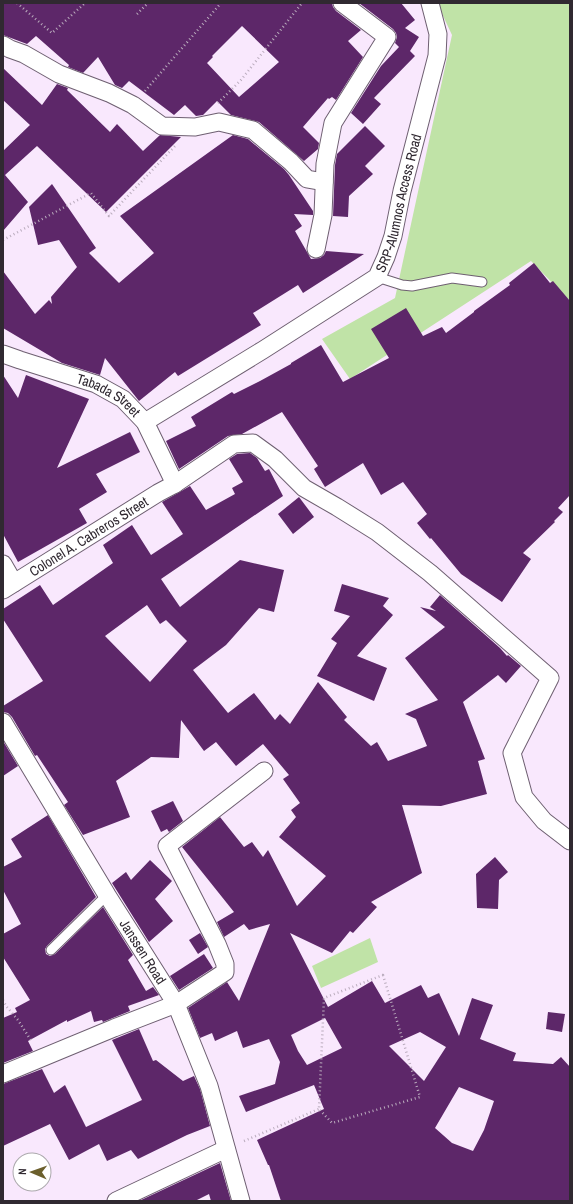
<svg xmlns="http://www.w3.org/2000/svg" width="573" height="1204" font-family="'Archivo Narrow',sans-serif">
<rect width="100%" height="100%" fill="#f9e8fd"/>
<g fill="#c0e3a7">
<path d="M437,3H570V301L531,261L350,379L322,339L395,298L452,35Z"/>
<path d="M370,938L378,962L321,988L312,966Z"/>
</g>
<g fill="#5d2769" fill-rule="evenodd">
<path d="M3,3H332L333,7L336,11L361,30L348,41L363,57L336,100L332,97L329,99L328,98L303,127L319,143L318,149L304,161L259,122L231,115L217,101L203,115L196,116L185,105L174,115L129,81L122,88L115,85L98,57L83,73L68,67L69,65L36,36L27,44L3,35ZM242,26L279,62L239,97L207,63L213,57L212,56Z"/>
<path d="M359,3H401L415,20L405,28L419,37L410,51L415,56L374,98L381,104L363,124L351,113L381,66L399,47L395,43L397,37L396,33L393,29Z"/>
<path d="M3,68L42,105L57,84L68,88L67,90L110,132L117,124L143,151L160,135L181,137L106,212L37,146L5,175L28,202L3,231V151L30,125L3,100Z"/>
<path d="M365,126L385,146L365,166L373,174L349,196L348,217L333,216L335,165L337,154Z"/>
<path d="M233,135L248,139L284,169L289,175L313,211V215L294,214L302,226L295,231L311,259L320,258L324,255L326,251L364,254L303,293L298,285L253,313L261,325L178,376L175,372L139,401L105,358L100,375L62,363L3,328V271L35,314L49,300L52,304L51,297L77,267L59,240L38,245L29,207L52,184L96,248L89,253L119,283L154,253L120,216Z"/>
<path d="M534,263L550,283L553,281L570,301V495L558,508L563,512L554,521L555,522L523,553L531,559L502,602L461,574L431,538L430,539L417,523L427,514L403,482L381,495L363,463L325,487L314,469L318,466L282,412L242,434L228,436L179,469L166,441L196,426L191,417L232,392L234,394L260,381L291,364V363L321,345L343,382L389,358L371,329L406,308L423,336L442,327L446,333L474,312V311L510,285L509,283Z"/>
<path d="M3,375L18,398L26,375L89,399L57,468L130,432L140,452L96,474L107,492L79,509L87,523L18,562L3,534Z"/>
<path d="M250,453L257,458L265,471L269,469L283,496L161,579L180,607L240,560L284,570L274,612L259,608L226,645L193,670L228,713L254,693L275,720L280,714L290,724L318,682L347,717L344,720L371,746L377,742L388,761L427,746L416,719L405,714L438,700L405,658L445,627L420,607L436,611L430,607L440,595L500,648L507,656L508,655L521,666L506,683L498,675L463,702L485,759L478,761L487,794L441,806L402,805L422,873L371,902L377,907L353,933L350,931L332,953L290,933L328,1007L372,981L385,1003L421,985L428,998L439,993L459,1036L472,998L493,1005L480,1039L516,1053L513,1061L553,1064L561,1057L570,1067V1201H281L269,1165H268L257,1140L324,1109L314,1085L246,1112L239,1096L275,1084L280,1062L269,1039L243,1048L237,1031L215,1041L212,1033L200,1038L188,1008L227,982L239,1001L270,924L249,930L244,924L224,937L217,922L234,912L182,847L220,817L244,847L252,842L263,857L268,850L297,906L326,876L279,837L296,817L291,810L300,803L283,779L289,775L263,744L236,766L216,742L204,751L181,720L179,758L151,757L116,781L130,817L83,835L64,805L68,802L37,755L35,756L12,717L8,713L3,712V706L43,681L3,619V609L40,585L53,605L113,563L103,545L132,525L151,555L183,534L162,502L190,486L206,510L235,494L232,488L243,482L229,459L237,454ZM147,605L160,624L166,620L187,641L150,682L105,636ZM325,1018L342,1048L307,1065L298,1051L291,1035ZM420,1032L446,1047L424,1081L389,1046ZM459,1087L494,1101L484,1130L473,1151L452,1143L435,1128Z"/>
<path d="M299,497L314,517L293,534L278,514Z"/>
<path d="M342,584L389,598L383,606L393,615L357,656L387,668L374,701L317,676L337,643L331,639L350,616L334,611Z"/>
<path d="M3,741L18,766L3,776Z"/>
<path d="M173,801L183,821L169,832L167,829L161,832L151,811Z"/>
<path d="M48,815L96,897L47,946L45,949L46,954L50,956L55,954L103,907L133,955L128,960L146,991L153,987L159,995L128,1006L130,1011L103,1022L102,1020L94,1022L91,1011L67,1022V1020L28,1041L33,1051L3,1063V1018L17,1012L15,1008L30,1000L3,957V934L21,924L3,890V867L22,857L11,839Z"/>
<path d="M495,857L508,872L499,880L498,909L477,908L476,874Z"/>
<path d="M150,860L172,881L155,899L173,921L149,942L112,883L126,872L131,880Z"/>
<path d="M200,933L208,947L198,954L189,940Z"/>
<path d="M204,954L213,968L179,990L170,976Z"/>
<path d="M548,1012L565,1014L562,1032L546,1029Z"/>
<path d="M139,1029L153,1061L156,1060L183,1081L194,1076L200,1089L210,1126L187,1135L138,1159L131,1150L107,1161L99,1144L69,1160L50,1124L3,1146V1084L42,1069L54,1093L65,1085L86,1127L142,1100L112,1040Z"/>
<path d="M220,1163L231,1201H211L209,1194L195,1201H139Z"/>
</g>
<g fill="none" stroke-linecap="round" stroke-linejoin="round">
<defs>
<g id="lane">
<path d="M377,277L402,285L412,286L452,278L482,282"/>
<path d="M51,950L107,895"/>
</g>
<g id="street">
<path d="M3,45L10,49L24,54L59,74L109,93L133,105L162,126L195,127L219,122L253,130L291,162L307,179L324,182"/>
<path d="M316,249L323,215L325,164L333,123L387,37L342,3"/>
<path id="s1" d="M3,354L20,360L96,384L123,399L145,422L175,484"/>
<path id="s2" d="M145,422L263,350L377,277L386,257L393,236L402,191L437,56L438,34L430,3"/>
<path d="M3,564L14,583"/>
<path id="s3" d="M3,590L158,493L175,484L234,444L253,443L275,459L304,488L337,507L377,532L430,573L550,678L512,753L524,797L544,821L570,841"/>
<path id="s4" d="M3,722L107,895L176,1004L209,1086L241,1201"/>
<path d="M3,1074L114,1028L176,1004L225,972V964L217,944L167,846L264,771"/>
<path d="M116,1201L226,1149"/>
</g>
</defs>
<use href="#lane" stroke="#6e5f71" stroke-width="11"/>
<use href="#street" stroke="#6e5f71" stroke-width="19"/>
<g stroke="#baacbd" stroke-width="2.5" stroke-dasharray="1 3" stroke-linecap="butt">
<path d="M17,3L52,33L85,3"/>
<path d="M137,14L148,3"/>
<path d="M145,91L221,3"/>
<path d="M218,103L241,80L302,3"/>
<path d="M3,240L91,193L109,216L175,146"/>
<path d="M383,975L420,1097L332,1123L319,1109L324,998Z"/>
<path d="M3,1000L6,1006L18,1020L32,1042"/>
<path d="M244,1141L319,1109"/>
</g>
<use href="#lane" stroke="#fff" stroke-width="9"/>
<use href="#street" stroke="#fff" stroke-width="17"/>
</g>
<g text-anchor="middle" stroke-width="4" stroke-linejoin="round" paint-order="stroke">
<g font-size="14" fill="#302931" stroke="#fff">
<text dy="5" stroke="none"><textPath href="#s2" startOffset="351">SRP-Alumnos Access Road</textPath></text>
<text dy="5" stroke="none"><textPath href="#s1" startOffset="114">Tabada Street</textPath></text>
<text dy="5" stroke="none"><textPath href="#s3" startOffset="101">Colonel A. Cabreros Street</textPath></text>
<text dy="5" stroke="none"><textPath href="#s4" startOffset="269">Janssen Road</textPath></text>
</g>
</g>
<rect width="573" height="1204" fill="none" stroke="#302931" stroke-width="8"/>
<g transform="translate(32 1172) rotate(272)"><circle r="19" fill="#ffffff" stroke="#aca9ad"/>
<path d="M0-3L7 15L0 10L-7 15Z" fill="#6b5f2c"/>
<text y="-6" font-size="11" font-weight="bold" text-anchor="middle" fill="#302931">N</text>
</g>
</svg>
